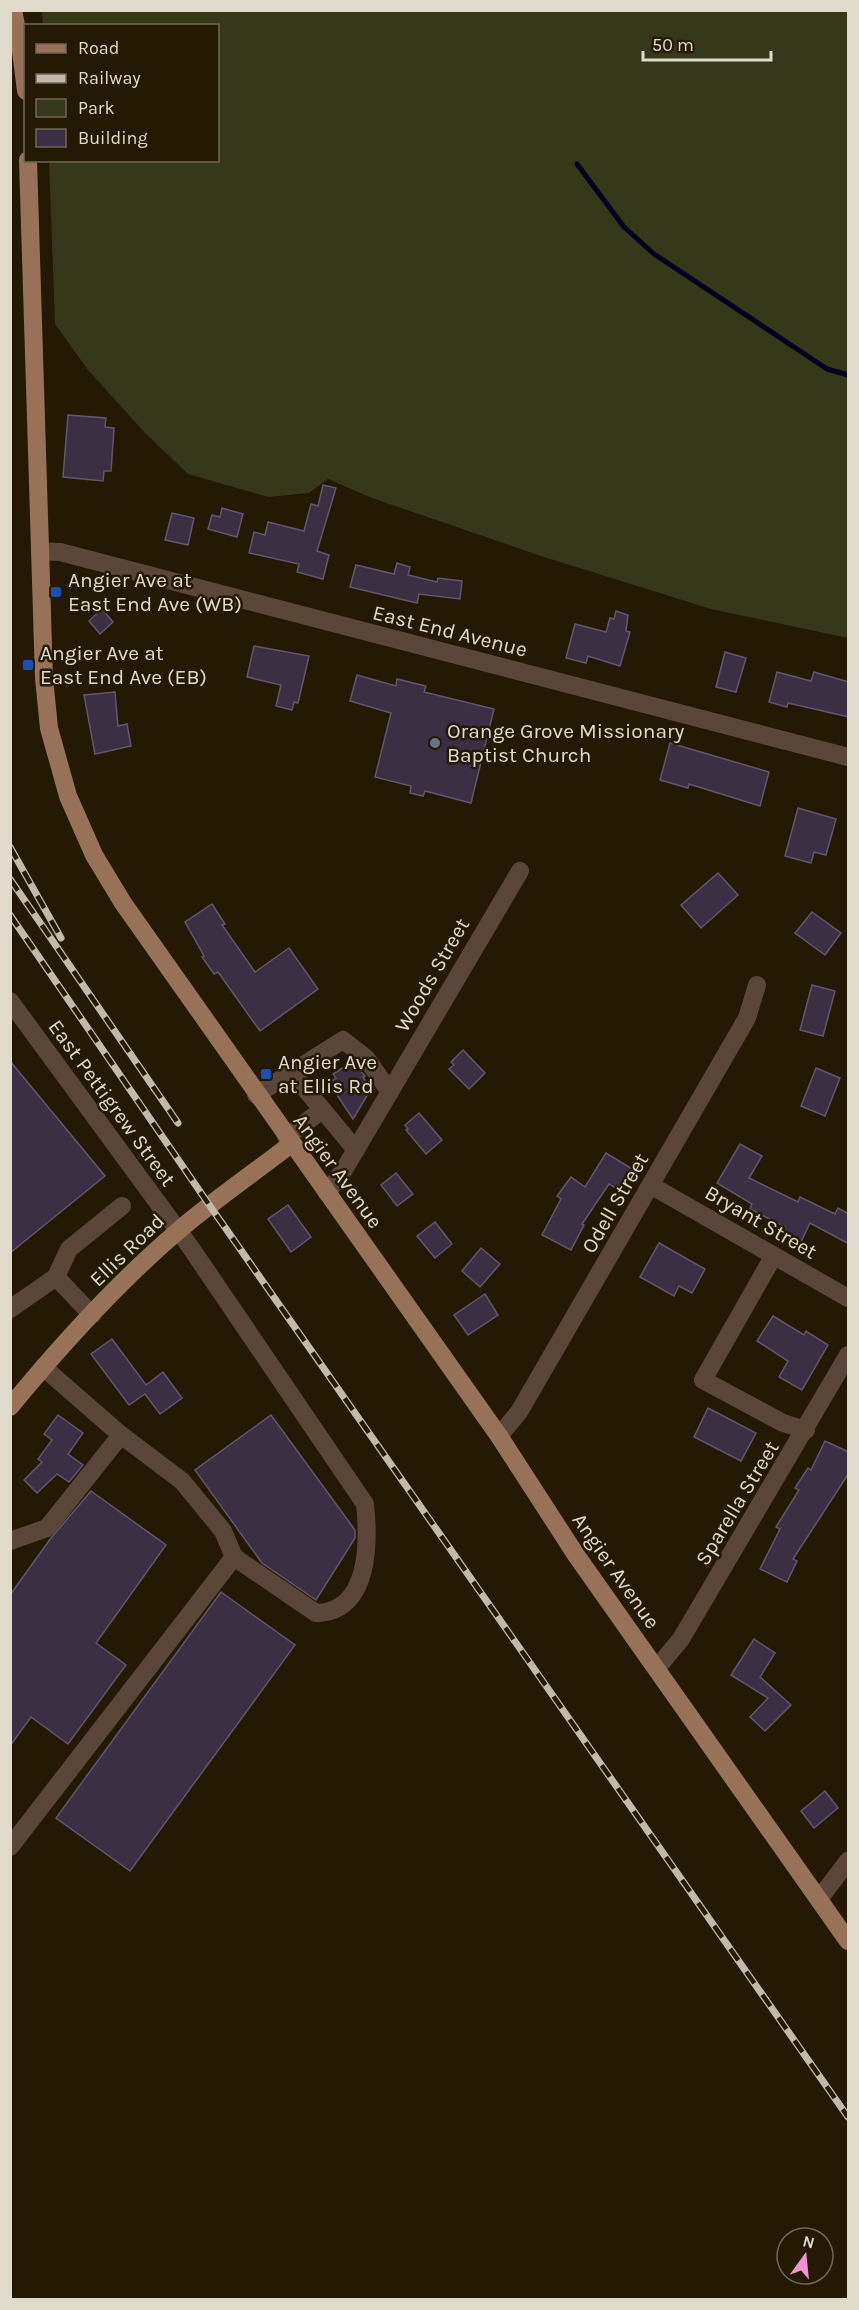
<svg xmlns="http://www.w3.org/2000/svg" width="859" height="2310" font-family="Karla,sans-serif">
<rect width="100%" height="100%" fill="#241a03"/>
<path fill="#353819" d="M42,11H848V638L711,609L544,557L372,498L328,479L309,493L268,497L188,474L146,434L88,370L55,324L49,161L218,160V26L43,25Z"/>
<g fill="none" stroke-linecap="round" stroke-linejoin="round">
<path stroke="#000222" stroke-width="5" d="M577,164L624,227L654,254L827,369L848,375"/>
</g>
<g fill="#3b2f44" stroke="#63556d" stroke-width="1.5">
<path d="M68,415L106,418L105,427L114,428L111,471H104L103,481L63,477Z"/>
<path d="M323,485L336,488L317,551L329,555L323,579L297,572L299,564L249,553L254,532L265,535L268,522L304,531L311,504L318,506Z"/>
<path d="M222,508L243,514L237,537L208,529L212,515L220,517Z"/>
<path d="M172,513L194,518L188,545L165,540Z"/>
<path d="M397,563L410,567L408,575L437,582L438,578L462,581L460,599L419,594L417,603L350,587L356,565L394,574Z"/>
<path d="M102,609L113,622L100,634L89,621Z"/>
<path d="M616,611L628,615L626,631L630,632L620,666L588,656L586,663L566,658L575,624L606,632L610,618L614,619Z"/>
<path d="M254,646L309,656L298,703L294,702L292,710L276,706L281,685L247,677Z"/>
<path d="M725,652L746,658L736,692L716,687Z"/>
<path d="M777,672L811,681L814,672L849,682V717L788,703L787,707L769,702Z"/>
<path d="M357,675L396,686L397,679L426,686L424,692L494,709L471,803L425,791L423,796L410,793L411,786L375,777L391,713L350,701Z"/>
<path d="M115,692L118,726L127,724L131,746L95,754L84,695Z"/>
<path d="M670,743L769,772L760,806L689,784L688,788L660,780Z"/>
<path d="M798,808L836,819L826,855L814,852L811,863L785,856Z"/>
<path d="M718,873L738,895L701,928L681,905Z"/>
<path d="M212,904L225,924L222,925L255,972L289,948L318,989L260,1031L218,972L214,974L202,957L204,956L185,922Z"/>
<path d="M812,912L841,933L825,955L795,933Z"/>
<path d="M812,985L835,991L823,1036L800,1030Z"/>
<path d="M463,1050L485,1073L469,1089L449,1069L454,1065L451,1062Z"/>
<path d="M10,1061L105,1176L10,1253Z"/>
<path d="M352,1062L365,1076L363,1077L371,1089L353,1119L329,1083L336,1078L333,1074Z"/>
<path d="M816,1068L840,1078L825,1116L801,1106Z"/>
<path d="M419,1113L442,1140L426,1154L406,1130L408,1129L405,1125Z"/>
<path d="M740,1144L762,1156L749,1178L798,1202L800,1197L835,1214L838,1208L849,1214V1244L810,1223L801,1242L782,1233L785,1227L750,1209L752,1204L717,1183Z"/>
<path d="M606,1153L634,1170L621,1191L609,1184L582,1224L584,1225L571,1250L542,1235L561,1199L557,1196L571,1177L585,1187Z"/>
<path d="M396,1173L413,1194L397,1206L381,1185Z"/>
<path d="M288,1205L311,1237L291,1252L268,1219Z"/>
<path d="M435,1222L452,1244L435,1258L417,1236Z"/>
<path d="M659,1243L705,1269L692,1293L679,1286L674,1296L640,1277Z"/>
<path d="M481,1248L500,1264L480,1287L462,1271Z"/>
<path d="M485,1294L498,1315L468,1335L454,1315Z"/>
<path d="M773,1316L804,1335L806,1331L828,1345L802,1390L779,1377L788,1361L757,1341Z"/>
<path d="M112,1339L146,1385L163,1372L182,1398L160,1414L145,1394L129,1405L91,1354Z"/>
<path d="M708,1408L756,1433L741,1461L694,1437Z"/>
<path d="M58,1415L83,1433L68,1454L83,1465L69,1482L57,1474L37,1493L24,1480L42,1462L38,1459L52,1440L44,1434Z"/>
<path d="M271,1415L355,1530V1538L316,1600L262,1563L195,1470Z"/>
<path d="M825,1441L849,1452V1473L793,1559L797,1561L787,1582L760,1569L780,1529L776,1527L799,1490L795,1488L808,1468L811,1470Z"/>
<path d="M91,1491L166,1545L96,1643L126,1665L68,1744L31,1717L10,1746V1595L51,1538Z"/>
<path d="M221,1592L295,1645L130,1871L56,1818Z"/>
<path d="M754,1639L775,1653L760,1677L791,1705L765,1731L750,1717L768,1698L731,1675Z"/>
<path d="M825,1791L838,1808L814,1828L801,1811Z"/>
</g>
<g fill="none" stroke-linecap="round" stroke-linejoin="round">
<g stroke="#5a473a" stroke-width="18">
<path d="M41,551L60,552L848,757"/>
<path d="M10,1001L191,1248L365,1504C369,1541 370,1613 316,1613L234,1557"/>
<path d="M292,1073L356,1150"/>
<path d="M256,1095L343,1040L366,1058L390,1092"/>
<path d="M286,1137L322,1110"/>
<path d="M652,1186L848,1298"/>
<path d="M327,1193L345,1168L520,871"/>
<path d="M773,1257L703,1380L783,1423L806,1430"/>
<path d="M56,1277L92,1315"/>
<path d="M10,1309L56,1277L69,1249L122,1206"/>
<path d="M499,1436L519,1412L747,1018L757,985"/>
<path d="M10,1541L47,1528L121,1435"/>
<path d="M657,1668L681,1639L848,1355"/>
<path d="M10,1847L234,1557L223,1531L182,1481L121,1435L43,1367"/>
<path d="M819,1899L848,1861"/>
</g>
<g stroke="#987256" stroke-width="18">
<path d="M13,10L21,51L26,91"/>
<path d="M28,160L44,678L49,728L68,796L94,855L123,903L499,1436L576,1555L848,1941"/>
<path d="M10,1407C61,1345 117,1283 178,1231C214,1200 254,1173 291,1144"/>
</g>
<defs>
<g id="rail">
<path d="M10,847L61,938"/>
<path d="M10,879L178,1123"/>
<path d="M10,915L210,1206L848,2117"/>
</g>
</defs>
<use href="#rail" stroke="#c1baaa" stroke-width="7"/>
<use href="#rail" stroke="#241a03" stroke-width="4.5" stroke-dasharray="14" stroke-linecap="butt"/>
</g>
<g fill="#1a4fb4" stroke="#241a03" stroke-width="2">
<rect x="50" y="586" width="12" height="12" rx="3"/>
<rect x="22" y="659" width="12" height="12" rx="3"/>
<rect x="260" y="1068" width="12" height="12" rx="3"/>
</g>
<circle fill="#6b7280" stroke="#241a03" stroke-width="2" cx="435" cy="743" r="6"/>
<g text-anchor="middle" stroke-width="5" stroke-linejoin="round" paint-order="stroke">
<g font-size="21" fill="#e0dacb" stroke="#241a03" text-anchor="start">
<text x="68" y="587">Angier Ave at<tspan x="68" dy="24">East End Ave (WB)</tspan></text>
<text x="40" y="660">Angier Ave at<tspan x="40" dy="24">East End Ave (EB)</tspan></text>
<text x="447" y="738">Orange Grove Missionary<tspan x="447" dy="24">Baptist Church</tspan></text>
<text x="278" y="1069">Angier Ave<tspan x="278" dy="24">at Ellis Rd</tspan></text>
</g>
<g font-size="21" fill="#e0dacb" stroke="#241a03">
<text transform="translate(450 631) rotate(14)" y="7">East End Avenue</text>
<text transform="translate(432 975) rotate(-60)" y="7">Woods Street</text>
<text transform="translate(112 1103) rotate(54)" y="7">East Pettigrew Street</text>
<text transform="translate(338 1171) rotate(54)" y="7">Angier Avenue</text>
<text transform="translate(615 1203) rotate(-60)" y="7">Odell Street</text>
<text transform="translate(761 1222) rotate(30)" y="7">Bryant Street</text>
<text transform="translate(127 1250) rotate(-44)" y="7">Ellis Road</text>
<text transform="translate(737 1503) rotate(-59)" y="7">Sparella Street</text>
<text transform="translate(616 1571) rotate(55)" y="7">Angier Avenue</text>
</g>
</g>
<rect width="859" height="2310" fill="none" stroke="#e0dacb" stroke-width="24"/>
<rect x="24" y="24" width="195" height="138" fill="#241a03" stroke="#6f6753" stroke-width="1.5"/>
<rect x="36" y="44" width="30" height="9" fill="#987256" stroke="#6f6753" stroke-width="1.5"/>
<text x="78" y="54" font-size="18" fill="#e0dacb">Road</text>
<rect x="36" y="74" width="30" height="9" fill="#c1baaa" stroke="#6f6753" stroke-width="1.5"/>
<text x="78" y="84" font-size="18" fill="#e0dacb">Railway</text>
<rect x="36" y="99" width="30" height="18" fill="#353819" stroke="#6f6753" stroke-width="1.5"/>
<text x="78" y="114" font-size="18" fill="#e0dacb">Park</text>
<rect x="36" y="129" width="30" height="18" fill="#3b2f44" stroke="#6f6753" stroke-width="1.5"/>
<text x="78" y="144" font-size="18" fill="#e0dacb">Building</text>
<g transform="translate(805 2256) rotate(15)"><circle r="28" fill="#241a03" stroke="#6f6753" stroke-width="1.5"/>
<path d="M0-4.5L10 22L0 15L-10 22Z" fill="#f491d4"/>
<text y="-9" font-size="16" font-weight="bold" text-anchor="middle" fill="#e0dacb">N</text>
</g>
<path d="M643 51v9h128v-9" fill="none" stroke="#e0dacb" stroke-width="3"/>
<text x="652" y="51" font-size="18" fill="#e0dacb" stroke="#241a03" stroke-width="4.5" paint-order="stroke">50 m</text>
</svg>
